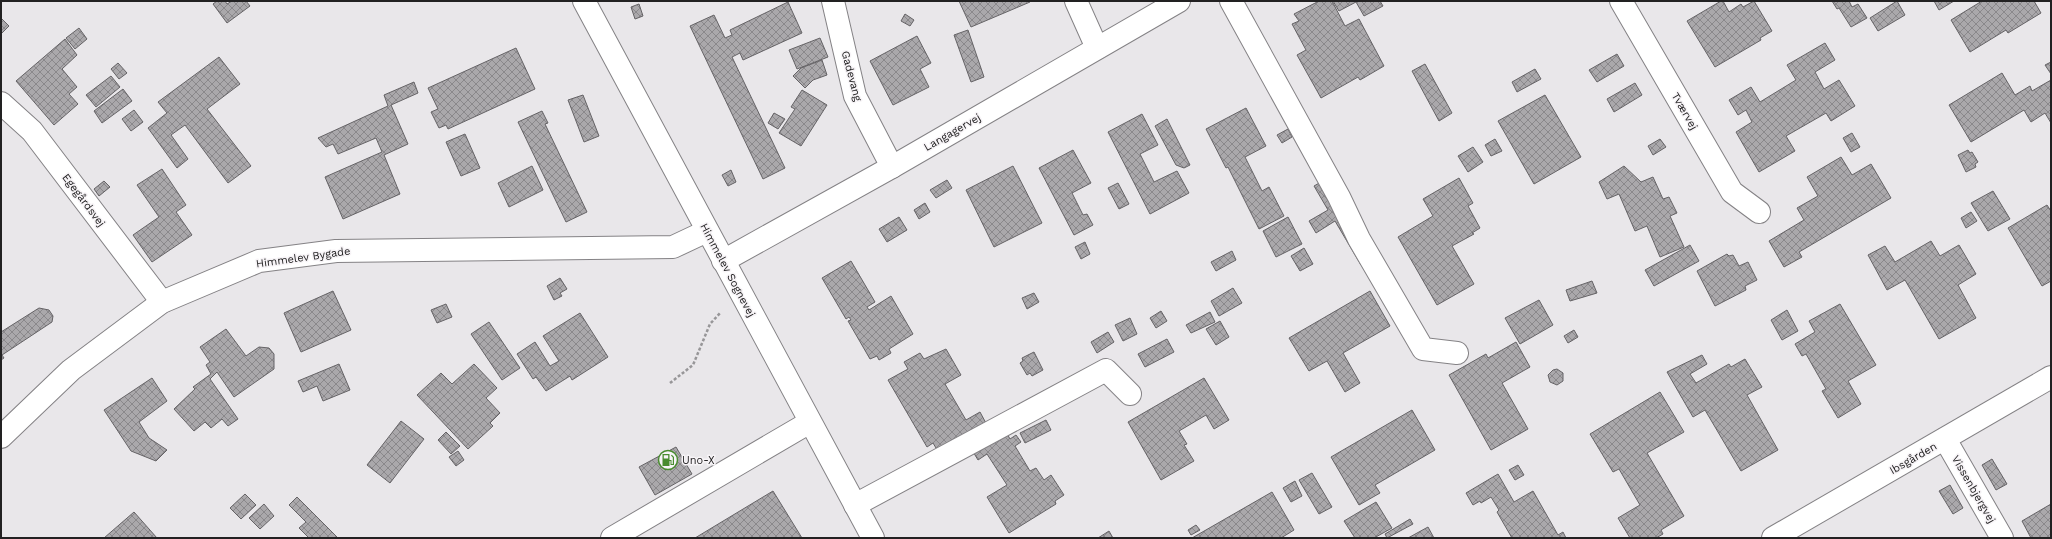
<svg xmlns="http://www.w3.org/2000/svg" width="2052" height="539" font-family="'Work Sans',sans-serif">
<defs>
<pattern id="building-cross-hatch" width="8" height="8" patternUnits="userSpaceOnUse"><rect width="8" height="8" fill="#aaa8ab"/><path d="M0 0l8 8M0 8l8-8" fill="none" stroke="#8a888b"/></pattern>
</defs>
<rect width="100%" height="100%" fill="#e9e7ea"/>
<g fill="url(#building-cross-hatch)" stroke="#656366">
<path d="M217,1H225L227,4L232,1H246L250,6L227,23L213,4Z"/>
<path d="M959,1H1030V2L971,27Z"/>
<path d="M1319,1H1332L1345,26L1359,19L1384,66L1360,80L1358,77L1321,98L1297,55L1306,50L1292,24L1299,21L1294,14Z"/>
<path d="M1333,1H1380L1383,6L1364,16L1356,2L1339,11Z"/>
<path d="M1721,1H1723L1729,12L1741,4L1743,7L1754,1L1772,31L1760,38L1761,40L1715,67L1687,21Z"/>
<path d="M1832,1H1849L1852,7L1858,4L1867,18L1851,27L1839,8L1837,9Z"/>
<path d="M1897,1L1905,15L1878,31L1870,18Z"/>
<path d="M1934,1H1954L1939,10Z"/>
<path d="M1982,1H2034L2041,13L2008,33L2006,30L1970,52L1951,20Z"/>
<path d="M788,2L802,33L743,60L740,53L732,57L785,168L763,179L690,26L714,15L725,38L732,35L730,30Z"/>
<path d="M639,4L643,16L635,19L631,7Z"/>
<path d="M905,14L914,20L910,26L901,21Z"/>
<path d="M1,18L9,26L1,34Z"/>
<path d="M79,28L87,39L75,49L66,38Z"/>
<path d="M968,30L984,77L971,82L954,35Z"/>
<path d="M917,36L931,63L920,69L929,87L893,105L870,61Z"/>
<path d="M820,38L828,57L797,69L789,50Z"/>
<path d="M65,39L77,55L62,69L77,87L69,94L78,104L54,125L16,81Z"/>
<path d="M1825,43L1835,60L1815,72L1824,89L1839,80L1855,106L1831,121L1826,113L1786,136L1795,151L1759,172L1736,132L1752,122L1746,110L1738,115L1729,100L1751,87L1760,102L1796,80L1787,65Z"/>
<path d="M516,48L535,89L448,129L446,125L439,128L431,112L438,109L428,88Z"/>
<path d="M1617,54L1624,66L1597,82L1589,70Z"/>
<path d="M219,57L240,84L207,109L251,166L228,183L185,125L171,135L188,159L177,168L148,128L167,113L158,102Z"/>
<path d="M822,60L827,75L813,80L805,88L793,76L801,68Z"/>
<path d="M2051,62V74L2045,65Z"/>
<path d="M118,63L127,73L119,79L111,69Z"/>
<path d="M1425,64L1452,113L1439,121L1412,71Z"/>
<path d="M1535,69L1541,79L1517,92L1512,82Z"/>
<path d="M2002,73L2015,95L2030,86L2032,91L2051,80V123L2045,113L2031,122L2024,110L1971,142L1949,105Z"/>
<path d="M111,76L120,87L96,107L86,95Z"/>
<path d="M414,82L418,93L391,105L408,144L384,155L400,194L343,219L325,177L382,152L376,138L338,154L333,144L326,147L318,138L388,106L384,95Z"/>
<path d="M1635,83L1642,95L1614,112L1607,99Z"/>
<path d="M123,89L132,101L102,123L94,111Z"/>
<path d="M802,90L827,105L801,146L779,133L795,109L791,107Z"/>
<path d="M583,95L599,136L584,142L568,100Z"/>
<path d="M1545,95L1581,157L1534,184L1498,121Z"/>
<path d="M1246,108L1266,146L1245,157L1262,191L1269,187L1284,216L1259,229L1228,167L1226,168L1206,129Z"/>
<path d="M134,110L143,122L131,131L122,119Z"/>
<path d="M542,111L548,123L545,124L587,212L566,222L518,122Z"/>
<path d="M774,113L785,119L778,129L768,123Z"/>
<path d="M1142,114L1158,145L1140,154L1154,182L1177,171L1189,193L1150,214L1108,132Z"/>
<path d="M1167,119L1190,165L1184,168L1176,165L1155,126Z"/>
<path d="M1288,129L1292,137L1282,143L1277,135Z"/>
<path d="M1852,133L1860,147L1851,152L1843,138Z"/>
<path d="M465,134L480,168L461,176L446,142Z"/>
<path d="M1495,139L1502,151L1491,156L1485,145Z"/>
<path d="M1660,139L1666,147L1653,155L1648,146Z"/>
<path d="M1473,147L1483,162L1468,172L1458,156Z"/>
<path d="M1073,150L1091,183L1072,193L1083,215L1087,214L1093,225L1074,235L1039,168Z"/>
<path d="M1968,150L1970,153L1972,152L1978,162L1975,164L1976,167L1966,172L1958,155Z"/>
<path d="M1841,157L1852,175L1871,164L1891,198L1799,252L1802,257L1784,267L1769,241L1804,220L1797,208L1818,196L1807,177Z"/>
<path d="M532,166L543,190L509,207L498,183Z"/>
<path d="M1013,166L1042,223L994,247L966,190Z"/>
<path d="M1624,166L1641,182L1653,177L1663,199L1669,197L1677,213L1670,216L1684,247L1660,257L1647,226L1635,231L1619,194L1607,199L1599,182Z"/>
<path d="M162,169L186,205L176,212L192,235L152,262L133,235L159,217L137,185Z"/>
<path d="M731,170L736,182L728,186L722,175Z"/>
<path d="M1459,178L1473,203L1468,206L1480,228L1472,233L1474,234L1452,246L1474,284L1437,305L1398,237L1433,216L1423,199Z"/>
<path d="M947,180L952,188L936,198L930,190Z"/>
<path d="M104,181L110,187L99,196L94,189Z"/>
<path d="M1321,182L1369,260L1361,265L1335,221L1316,233L1309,221L1328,210L1314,186Z"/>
<path d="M1118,183L1129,204L1119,209L1108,188Z"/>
<path d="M1993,191L2010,219L1988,231L1971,203Z"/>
<path d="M925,203L930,212L919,219L914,210Z"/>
<path d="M2047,205L2051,211V281L2042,286L2008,228Z"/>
<path d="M1971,212L1977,221L1966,228L1961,218Z"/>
<path d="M899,217L907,230L887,242L879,229Z"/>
<path d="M1288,217L1302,244L1276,257L1263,231Z"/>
<path d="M1931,241L1940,256L1959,245L1976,274L1958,285L1976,318L1939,339L1905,280L1887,290L1868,255L1885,246L1895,262Z"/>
<path d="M1085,242L1090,254L1081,259L1075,247Z"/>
<path d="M1690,245L1699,261L1654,286L1645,270Z"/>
<path d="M1304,248L1313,264L1300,271L1291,256Z"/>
<path d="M1232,251L1236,260L1216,271L1211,262Z"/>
<path d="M1727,254L1729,256L1733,255L1739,266L1748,262L1757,280L1745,286L1746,290L1715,306L1697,271Z"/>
<path d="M851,261L875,302L867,307L869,310L891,296L913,334L889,349L891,353L879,360L877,356L870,359L848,321L851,320L849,317L846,319L822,278Z"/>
<path d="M560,278L567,289L560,293L562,296L554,300L547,286Z"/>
<path d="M1592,281L1597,293L1570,301L1566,290Z"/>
<path d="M1233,288L1242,303L1219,316L1211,301Z"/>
<path d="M333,291L351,330L301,352L284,313Z"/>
<path d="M1370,291L1390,326L1343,353L1360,383L1345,392L1327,361L1309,371L1289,338Z"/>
<path d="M1034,293L1039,302L1027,309L1022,298Z"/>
<path d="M1539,300L1553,325L1520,344L1505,318Z"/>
<path d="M446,304L452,317L437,323L431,310Z"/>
<path d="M1840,304L1876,365L1848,381L1861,404L1838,418L1822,391L1826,389L1806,354L1802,356L1795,344L1815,332L1809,321Z"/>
<path d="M39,308L49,310L53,316L52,322L2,355L4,358L1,360V332Z"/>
<path d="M1787,310L1798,331L1782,340L1771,320Z"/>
<path d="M1161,311L1167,321L1156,328L1150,318Z"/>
<path d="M1210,312L1215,322L1191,333L1186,325Z"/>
<path d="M580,313L608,357L572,380L570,376L546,391L536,377L533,379L517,354L535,342L550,366L559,361L543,336Z"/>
<path d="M1130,318L1137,334L1123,341L1115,325Z"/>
<path d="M1220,321L1229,337L1216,345L1206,329Z"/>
<path d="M489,322L520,368L502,380L471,334Z"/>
<path d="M226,329L246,356L259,347L269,348L274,354V369L234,397L217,372L210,379L238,419L228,426L222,419L211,428L205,422L194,431L174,409L195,389L193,387L211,374L206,365L210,362L200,347Z"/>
<path d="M1574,330L1578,337L1568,343L1564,336Z"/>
<path d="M1108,332L1114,342L1097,353L1091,342Z"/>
<path d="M1167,339L1174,352L1145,367L1138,354Z"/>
<path d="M1516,342L1530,367L1502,383L1528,429L1491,450L1449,375L1486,354L1488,358Z"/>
<path d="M946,349L961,375L945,384L966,420L980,412L987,425L939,453L933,443L927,447L888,380L908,369L904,362L920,353L924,359Z"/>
<path d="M1034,352L1043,370L1032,376L1030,373L1027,375L1020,363L1023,361L1022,358Z"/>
<path d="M1702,355L1707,364L1690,374L1696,383L1729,364L1731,367L1745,359L1762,387L1747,395L1778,450L1741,471L1705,410L1693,417L1667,372Z"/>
<path d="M339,364L350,390L323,401L317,386L303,392L298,381Z"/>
<path d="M474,364L497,388L486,398L500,413L490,423L493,426L468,449L417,395L441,373L452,384Z"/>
<path d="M1557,369L1563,373V381L1557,385L1550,382L1548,375L1553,370Z"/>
<path d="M152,378L167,401L139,422L149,438L167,450L156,461L131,451L104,410Z"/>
<path d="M1204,378L1229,420L1214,429L1206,415L1179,431L1187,444L1184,445L1194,461L1161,480L1128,422Z"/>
<path d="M1660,392L1684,432L1647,453L1684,516L1661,530L1663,534L1656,538H1630L1618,518L1640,505L1619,469L1613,472L1590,434Z"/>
<path d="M1412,410L1435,450L1375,485L1380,493L1359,505L1331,457Z"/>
<path d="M1046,420L1051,430L1025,443L1020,433Z"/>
<path d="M401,421L424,439L390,483L367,465Z"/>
<path d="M1005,430L1010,439L1016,435L1021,442L1015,446L1030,471L1036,468L1044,480L1051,475L1064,495L1055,501L1056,504L1009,533L987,497L1007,485L987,454L978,460L972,450Z"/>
<path d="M446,432L460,446L451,454L438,440Z"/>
<path d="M676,447L692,474L655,495L639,467Z"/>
<path d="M458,451L464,460L456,466L449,457Z"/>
<path d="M1992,459L2007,484L1996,490L1982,465Z"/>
<path d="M1518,465L1524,475L1515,480L1509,470Z"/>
<path d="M1312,473L1332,507L1319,514L1299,480Z"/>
<path d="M1498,474L1514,502L1533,491L1558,535L1563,532L1566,538H1512L1497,512L1499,510L1491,497L1481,503L1480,501L1473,505L1466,493Z"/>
<path d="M1295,481L1302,496L1291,502L1283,488Z"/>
<path d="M1950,485L1963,508L1953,514L1939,491Z"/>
<path d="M773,491L802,538H695Z"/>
<path d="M1272,492L1294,530L1281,538H1192Z"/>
<path d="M245,494L256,505L241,519L230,508Z"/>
<path d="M297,497L338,538H309L299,528L306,522L289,505Z"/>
<path d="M1376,502L1392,528L1374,538H1355L1344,521Z"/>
<path d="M264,504L274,516L260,529L249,518Z"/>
<path d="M2051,504V538H2031L2022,521Z"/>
<path d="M134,512L157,538H104Z"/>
<path d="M1410,519L1413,524L1387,538L1385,534Z"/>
<path d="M1196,525L1200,530L1191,535L1188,530Z"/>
<path d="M1428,527L1434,538H1408Z"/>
<path d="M1109,531L1113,538H1098Z"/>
</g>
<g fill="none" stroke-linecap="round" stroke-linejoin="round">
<defs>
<g id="minor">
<path d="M584,1L873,538"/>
<path d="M833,1L855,96L892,167"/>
<path d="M1076,1L1097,48"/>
<path d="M1231,1L1339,197L1359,239L1423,349L1457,353"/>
<path d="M1621,1L1732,192L1759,212"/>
<path d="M1,103L32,131L162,302"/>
<path d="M723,261L892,167L1179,1"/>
<path d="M1,437L71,370L162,302L259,261L336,251L673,247L707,231"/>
<path d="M1945,439L2002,538"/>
<path d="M855,505L1106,370L1130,394"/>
<path d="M612,538L810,422"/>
<path d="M1773,538L2051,377"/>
</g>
</defs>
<use href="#minor" stroke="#848285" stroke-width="24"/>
<path stroke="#979698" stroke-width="2.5" stroke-dasharray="3 2" stroke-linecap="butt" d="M670,383L693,365L710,324L721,312"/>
<use href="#minor" stroke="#fff" stroke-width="22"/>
</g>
<defs>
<symbol id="fuel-ring" viewBox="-11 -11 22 22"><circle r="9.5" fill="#f7f4f7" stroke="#498c2f" stroke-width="1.5"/><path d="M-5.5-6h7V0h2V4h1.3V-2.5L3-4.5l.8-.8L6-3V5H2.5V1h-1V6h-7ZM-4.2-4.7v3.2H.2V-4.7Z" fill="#498c2f"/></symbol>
</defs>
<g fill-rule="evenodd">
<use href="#fuel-ring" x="657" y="449" width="22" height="22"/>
</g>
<g text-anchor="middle" stroke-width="3" stroke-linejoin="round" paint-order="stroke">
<g font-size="11" fill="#222122" stroke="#f7f4f7">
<text transform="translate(852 76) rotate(75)" y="4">Gadevang</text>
<text transform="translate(1685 111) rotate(60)" y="4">Tværvej</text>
<text transform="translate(952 132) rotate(-30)" y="4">Langagervej</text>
<text transform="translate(84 200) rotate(53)" y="4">Egegårdsvej</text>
<text transform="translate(303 257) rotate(-8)" y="4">Himmelev Bygade</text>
<text transform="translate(728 270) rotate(62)" y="4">Himmelev Sognevej</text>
<text transform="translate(1913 458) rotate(-30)" y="4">Ibsgården</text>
<text transform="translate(1974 489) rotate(60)" y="4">Vissenbjergvej</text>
</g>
<g font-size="11" fill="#222122" stroke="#f7f4f7" text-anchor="start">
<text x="682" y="464">Uno-X</text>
</g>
</g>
<rect width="2052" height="539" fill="none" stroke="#222122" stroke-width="4"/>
</svg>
